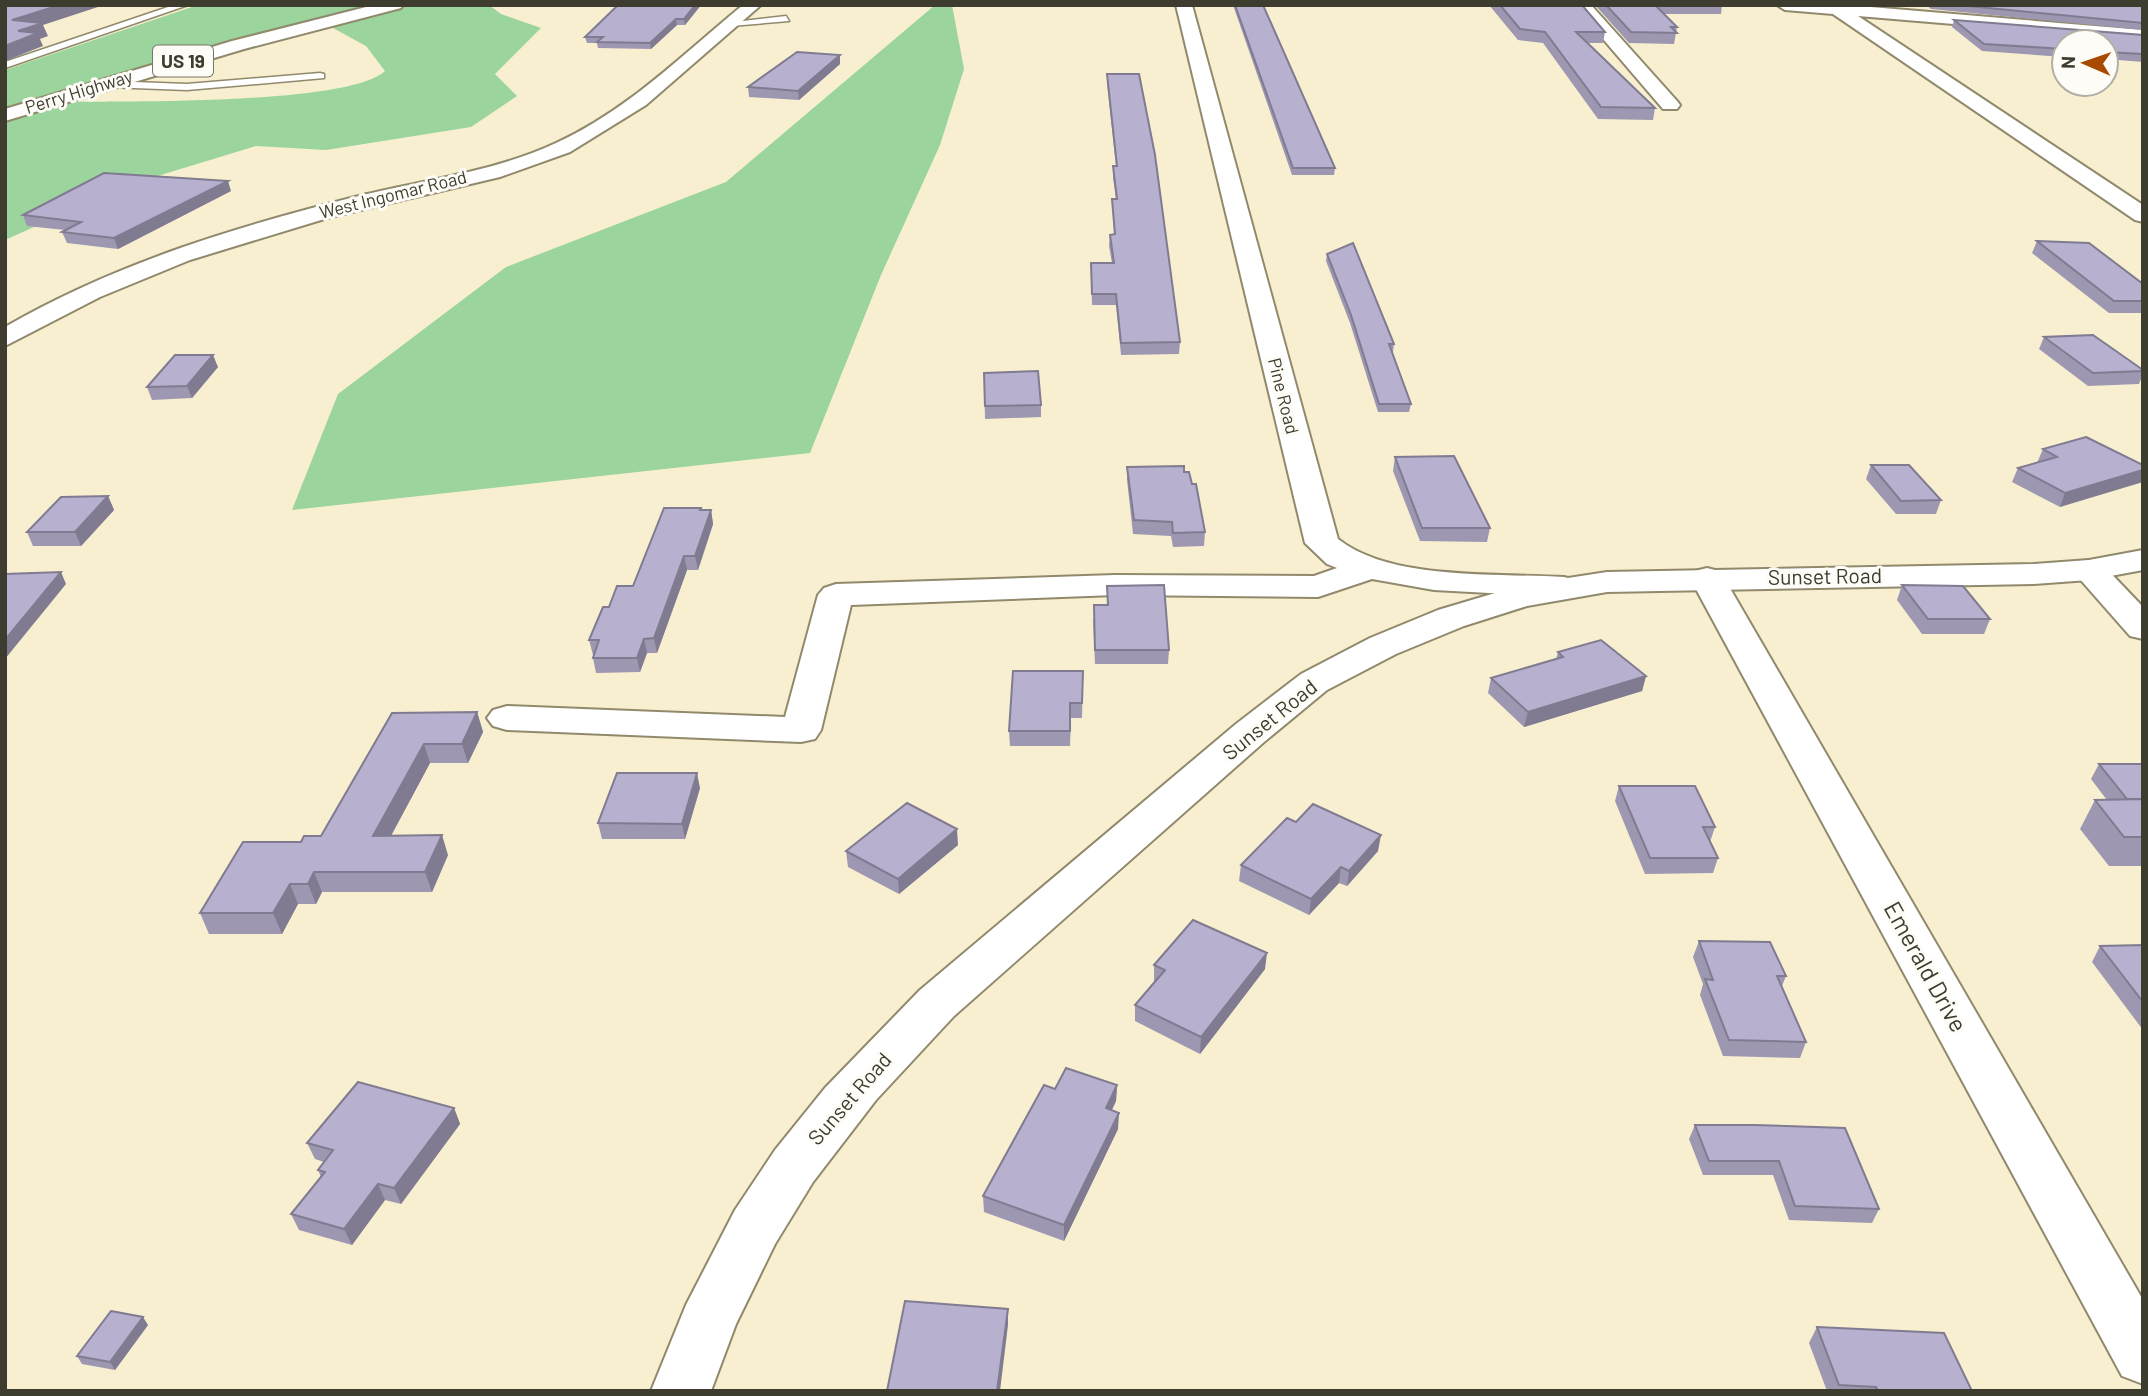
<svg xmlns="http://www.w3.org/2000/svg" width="2148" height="1396" font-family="Barlow,sans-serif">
<rect width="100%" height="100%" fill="#f7efd0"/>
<g fill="#9bd49c" fill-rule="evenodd">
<path d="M198,5H489L501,14L541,28L495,74L517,96L471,127L326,150L256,146L128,185L5,240V70ZM322,22L366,46L385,71C348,106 110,101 49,102Z"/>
<path d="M935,5H952L964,69L940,145L881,275L810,453L292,510L338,394L506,267L726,182Z"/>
</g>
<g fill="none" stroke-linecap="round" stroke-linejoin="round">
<defs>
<g id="service">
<path d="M174,5H188L5,68V62Z"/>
<path d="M786,16L789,21L731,26L726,23Z"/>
<path d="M320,73L324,74V78L187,90L107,87L102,84L107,81L187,84Z"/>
</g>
<g id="minor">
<path d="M1176,5H1192L1338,539C1391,581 1498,573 1564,577L1576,580L1581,587L1576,594L1564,597L1434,590L1372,579L1318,597L1115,595L851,605L821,730L815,739L801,742L507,730L493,726L487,718L493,710L507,706L785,717L818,595L824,588L836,584L1115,575L1314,576L1337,568L1327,564L1305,543Z"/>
<path d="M1574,5H1591L1677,101L1680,105L1677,109H1663Z"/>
<path d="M2089,560L2101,563L2143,607V639L2130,636L2072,570L2077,563Z"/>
<path d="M1707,568L1719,571L1724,578L2143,1300V1384L2122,1376L1690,578L1695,571Z"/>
</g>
<g id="tertiary">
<path d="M1777,5H1847L2143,30V40L1858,16L2143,205V222L2135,220L1833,14L1785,10Z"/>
<path d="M2143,550V570L2089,580L2034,584L1607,592L1527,606L1464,626L1396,654L1327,690L1264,742L954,1016L876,1100L813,1182L775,1244L736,1324L711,1391H651L686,1305L735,1210L775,1150L825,1088L920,990L1236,724L1301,674L1370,638L1438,610L1522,585L1607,572L2034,564L2089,560Z"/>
</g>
<g id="primary">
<path d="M374,5H403L401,8L244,49L5,121V109L232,41Z"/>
<path d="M743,5H761L646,105L570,152L500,177L331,217L190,260L100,297L5,346V327C118,262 241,225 367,194C430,179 496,171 556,143C627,111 683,54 743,5Z"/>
</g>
</defs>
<use href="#service" stroke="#91896c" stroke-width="3"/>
<use href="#minor" stroke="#91896c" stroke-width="4"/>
<use href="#tertiary" stroke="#91896c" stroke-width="4"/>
<use href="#primary" stroke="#91896c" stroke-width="4"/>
<use href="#service" fill="#fff" fill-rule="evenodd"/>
<use href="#minor" fill="#fff" fill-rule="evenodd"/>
<use href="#tertiary" fill="#fff" fill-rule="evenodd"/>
<use href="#primary" fill="#fff" fill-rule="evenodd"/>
</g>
<g fill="#9d97b1">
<path d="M618,5H701L685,25H677L651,49L598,48L597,43H587L585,37Z"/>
<path d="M1233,5H1263L1335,168L1334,175H1292Z"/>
<path d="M1489,5H1582L1605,32L1603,43H1588L1655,108L1653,120L1598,119L1543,43L1518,40Z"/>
<path d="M1595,5H1722L1721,14H1663L1677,27L1674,44L1629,43Z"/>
<path d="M1926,5H2143V30L1931,9Z"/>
<path d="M1954,20L2143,35V62L2106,59V42H2064V57L1982,51L1952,27Z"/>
<path d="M840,64L799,100L749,97L748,87Z"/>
<path d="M1107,74L1180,342L1179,354L1121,355L1116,305H1092L1091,263H1112L1109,246L1110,235L1114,234L1112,199H1116L1113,177V166H1116L1107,83Z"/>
<path d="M231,191L118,249L67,243L62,232L65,230L27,226L23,215Z"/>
<path d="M2037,241L2143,284V313H2109L2032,253Z"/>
<path d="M1327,254L1394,344L1393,352H1392L1411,404L1409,412H1378L1350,323L1326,261Z"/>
<path d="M2044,337L2143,370V374L2139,384L2088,386L2039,349Z"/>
<path d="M218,367L192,398L152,400L147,387Z"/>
<path d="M984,373L1041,405V417L985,419Z"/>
<path d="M2043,449L2143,465L2060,507L2012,482L2018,468L2037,463Z"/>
<path d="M1395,457L1490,528L1487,542L1420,541L1393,471Z"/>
<path d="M1871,465L1941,500L1936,514H1896L1866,479Z"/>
<path d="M1127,467L1184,472L1192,484L1205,532L1204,546L1173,547L1171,536L1133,534L1127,480Z"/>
<path d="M108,496L114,510L81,546H33L27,532Z"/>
<path d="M701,510H711L713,524L698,570H687L657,653H647L640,672L596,673L593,658L594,655H593L589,640L633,586Z"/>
<path d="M1902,585L1990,619L1984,634H1922L1897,600Z"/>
<path d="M1107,586L1169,650L1168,664H1095L1093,619L1107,605Z"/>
<path d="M1558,652L1646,676L1642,691L1524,727L1488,693L1491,678L1556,659Z"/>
<path d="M1083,671L1082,718H1071L1070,746H1010L1009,731Z"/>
<path d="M477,712L483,732L468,763H430L391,836L448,855L432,892H322L316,904H298L282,934H209L200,913L301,842L321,836L392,713Z"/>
<path d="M2099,764H2143V866H2109L2080,829L2095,800H2107L2091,779Z"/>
<path d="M1619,786L1715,827L1710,842L1718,858L1713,873L1645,874L1615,801Z"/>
<path d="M700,788L685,839H602L598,823Z"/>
<path d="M1296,822L1378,851L1347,886L1339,883L1309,915L1239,881L1241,865Z"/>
<path d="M958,845L899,894L848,867L846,851Z"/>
<path d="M1699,941L1786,976L1782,986L1806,1042L1800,1058L1723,1056L1700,995L1703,984L1693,957Z"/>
<path d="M2143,945V1030L2092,962L2100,946Z"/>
<path d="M1154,965L1265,969L1200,1054L1135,1021V1005L1155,982L1154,981Z"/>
<path d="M1117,1085L1116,1101L1112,1110L1118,1129L1064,1241L984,1212L983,1196L1055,1089Z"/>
<path d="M454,1108L460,1124L401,1204L385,1200L352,1245L299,1230L291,1214L321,1177L318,1170L324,1162L315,1159L307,1143Z"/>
<path d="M1695,1125H1755L1879,1209L1872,1223L1789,1220L1773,1175H1703L1689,1139Z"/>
<path d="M148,1325L115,1370L82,1364L77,1356Z"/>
<path d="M1817,1327L1972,1391H1827L1809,1343Z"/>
</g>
<g fill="#807b90">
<path d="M60,5H104L43,25L48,36L40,39L43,46L5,61V46L12,20Z"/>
<path d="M695,5H701L685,25L684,19Z"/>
<path d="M676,19L677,25L651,49L650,43Z"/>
<path d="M840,55V64L799,100L798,91Z"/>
<path d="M228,181L231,191L118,249L114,238Z"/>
<path d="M213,355L218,367L192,398L187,386Z"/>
<path d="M2143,470V482L2060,507L2065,493Z"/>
<path d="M108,496L114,510L81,546L75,532Z"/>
<path d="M711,510L713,524L698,570L695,556Z"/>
<path d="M684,556L687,570L657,653L654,638Z"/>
<path d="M61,572L66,584L5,659V640Z"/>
<path d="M644,639L647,653L640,672L637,658Z"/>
<path d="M1646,676L1642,691L1524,727L1528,712Z"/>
<path d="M477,712L483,732L468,763L462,744Z"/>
<path d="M424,744L430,763L380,856L373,836Z"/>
<path d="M697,773L700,788L685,839L682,824Z"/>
<path d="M957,829L958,845L899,894L898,879Z"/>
<path d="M442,835L448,855L432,892L425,872Z"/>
<path d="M1381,835L1378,851L1347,886L1349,871Z"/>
<path d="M1341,867L1339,883L1309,915L1311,899Z"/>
<path d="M314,872L322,892L316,904L308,884Z"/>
<path d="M290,884L298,904L282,934L273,913Z"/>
<path d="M1267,953L1265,969L1200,1054L1201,1037Z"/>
<path d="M1117,1085L1116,1101L1105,1124L1106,1108Z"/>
<path d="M454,1108L460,1124L401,1204L394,1188Z"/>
<path d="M1119,1113L1118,1129L1064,1241V1225Z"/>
<path d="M378,1184L385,1200L352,1245L344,1229Z"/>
<path d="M1008,1309V1325L1000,1391H997Z"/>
<path d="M143,1317L148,1325L115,1370L110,1362Z"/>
</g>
<g fill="#b7b0ce" stroke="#807b90" stroke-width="2">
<path d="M5,5H60L12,20L43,23L18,31L38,33L5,46Z"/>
<path d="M618,5H695L684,19H676L650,43L597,42L603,37H585Z"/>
<path d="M1235,5H1263L1335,168H1293Z"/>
<path d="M1500,5H1582L1605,32H1576L1655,108L1601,107L1545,32L1520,29Z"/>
<path d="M1606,5H1655L1677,27H1671L1677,33L1631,32Z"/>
<path d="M1958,5H2143V23Z"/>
<path d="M1954,20L2143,35V54L2106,52V42H2064V49L1984,44Z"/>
<path d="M797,52L840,55L798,91L748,87Z"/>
<path d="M1107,74H1139L1155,155L1180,342L1121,343L1116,294H1092L1091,263H1114L1110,235L1115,234L1112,199H1117L1113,166H1117Z"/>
<path d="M104,173L228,181L114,238L62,232L81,222L23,215Z"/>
<path d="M2037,241L2089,243L2143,284V301H2114Z"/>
<path d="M1353,243L1394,344H1389L1411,404H1379L1351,315L1327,254Z"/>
<path d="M2093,335L2143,370V371L2093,373L2044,337Z"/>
<path d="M175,355H213L187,386L147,387Z"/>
<path d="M1038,371L1041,405L985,406L984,373Z"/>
<path d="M2086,437L2143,465V470L2065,493L2018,468L2057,457L2043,449Z"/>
<path d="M1454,456L1490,528H1422L1395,457Z"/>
<path d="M1871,465H1909L1941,500L1901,501Z"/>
<path d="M1184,466V472H1189L1192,484H1196L1205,532L1173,533L1172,522L1134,520L1127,467Z"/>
<path d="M108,496L75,532H27L61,497Z"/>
<path d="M664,508H701L700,510H711L695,556H684L654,638L644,639L637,658H593L599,640H589L603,607H609L617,586H633Z"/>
<path d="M61,572L5,640V574Z"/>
<path d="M1164,585L1169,650H1095L1094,605H1108L1107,586Z"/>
<path d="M1902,585L1963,586L1990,619H1928Z"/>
<path d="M1601,640L1646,676L1528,712L1491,678L1563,657L1558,652Z"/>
<path d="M1013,671H1083L1082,703H1070V731H1009Z"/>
<path d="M477,712L462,744H424L373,836L442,835L425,872H314L308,884H290L273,913H200L243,842H301L304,836H321L392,713Z"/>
<path d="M2099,764H2143V799H2127Z"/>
<path d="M617,773H697L682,824L598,823Z"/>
<path d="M1619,786H1695L1715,827H1703L1718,858H1650Z"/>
<path d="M2143,799V837H2124L2095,800Z"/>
<path d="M907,803L957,829L898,879L846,851Z"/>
<path d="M1313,804L1381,835L1349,871L1341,867L1311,899L1241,865L1287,818L1296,822Z"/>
<path d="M1193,920L1267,953L1201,1037L1135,1005L1165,970L1154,965Z"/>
<path d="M1699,941L1770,942L1786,976H1777L1806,1042L1729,1040L1705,979L1713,980Z"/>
<path d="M2143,945V1002L2100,946Z"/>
<path d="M1066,1068L1117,1085L1106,1108L1119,1113L1064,1225L983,1196L1044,1085L1055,1089Z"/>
<path d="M358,1082L454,1108L394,1188L378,1184L344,1229L291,1214L325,1172L318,1170L333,1150L307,1143Z"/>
<path d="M1695,1125H1755L1845,1128L1879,1209L1795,1206L1779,1161H1709Z"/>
<path d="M905,1301L1008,1309L997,1391H887Z"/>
<path d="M111,1311L143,1317L110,1362L77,1356Z"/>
<path d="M1817,1327L1944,1333L1972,1391H1878L1876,1387L1839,1385Z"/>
</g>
<g text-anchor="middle" stroke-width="6" stroke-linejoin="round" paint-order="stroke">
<g font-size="18" fill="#3e3b2f" stroke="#fefcf6">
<text transform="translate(79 92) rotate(-17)" y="6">Perry Highway</text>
<text transform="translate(393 195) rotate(-14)" y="6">West Ingomar Road</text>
<text transform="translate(1283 396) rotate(76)" y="6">Pine Road</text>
</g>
<rect fill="#fefcf6" stroke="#78756b" stroke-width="2" x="153" y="45.5" width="60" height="31" rx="5"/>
<g font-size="19" font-weight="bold" fill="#3e3b2f">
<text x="183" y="68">US 19</text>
</g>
<g font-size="21" fill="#3e3b2f" stroke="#fefcf6">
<text transform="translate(1825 577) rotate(-1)" y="7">Sunset Road</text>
<text transform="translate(1270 720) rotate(-39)" y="7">Sunset Road</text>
<text transform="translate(850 1099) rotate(-49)" y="7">Sunset Road</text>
</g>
<g font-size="24" fill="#3e3b2f" stroke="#fefcf6">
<text transform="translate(1925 967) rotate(61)" y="8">Emerald Drive</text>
</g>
</g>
<rect width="2148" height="1396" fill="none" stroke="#3e3b2f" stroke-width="14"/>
<g transform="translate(2085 63) rotate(272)"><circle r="33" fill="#fefcf6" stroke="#b1afa6" stroke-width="2"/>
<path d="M0-5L12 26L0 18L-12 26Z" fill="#a94900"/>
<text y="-10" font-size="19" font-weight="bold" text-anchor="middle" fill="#3e3b2f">N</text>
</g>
</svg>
